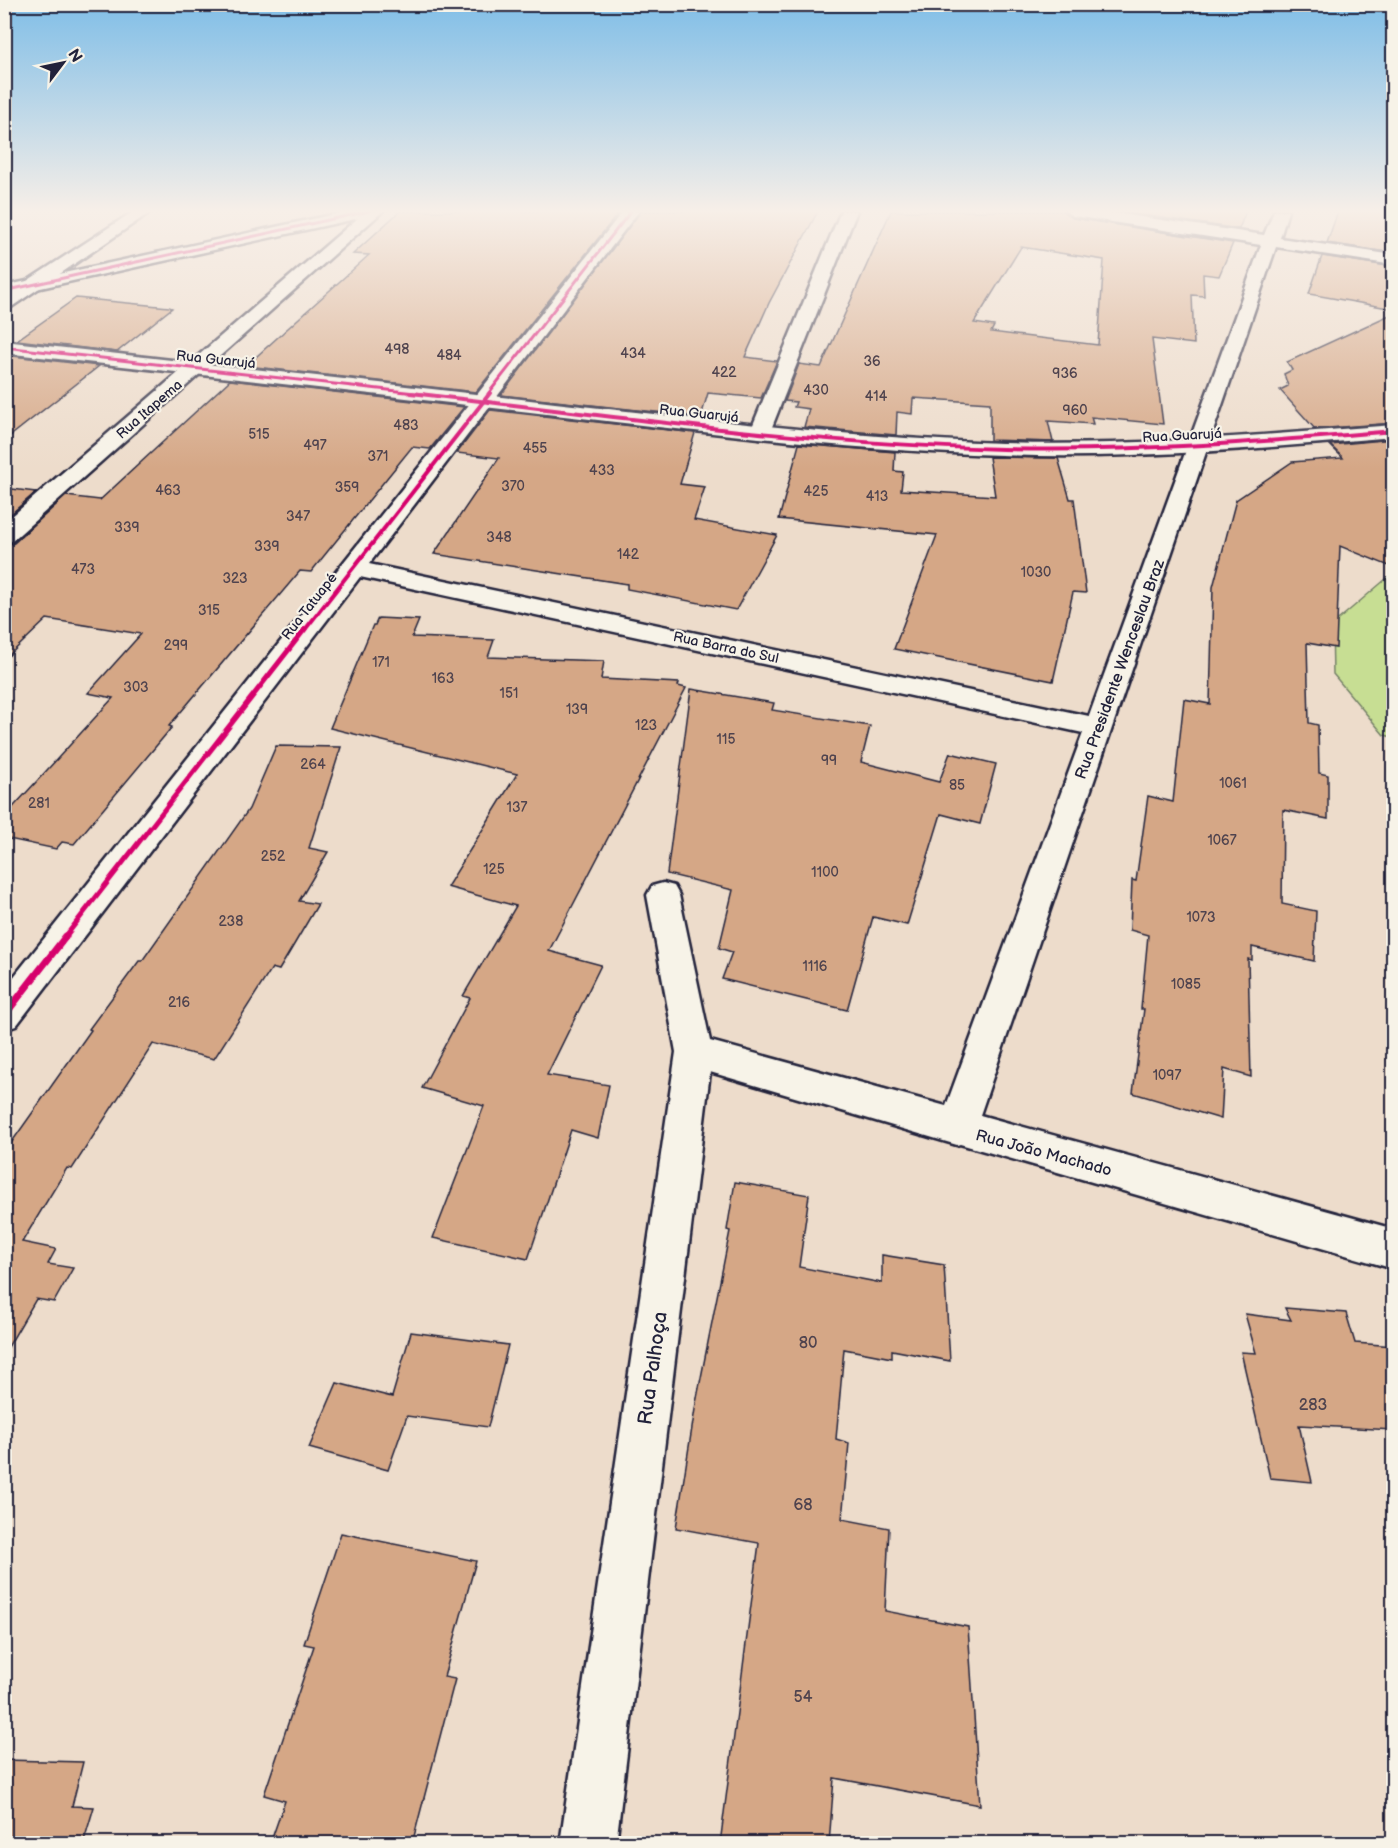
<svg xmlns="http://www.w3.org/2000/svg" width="1398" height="1848" font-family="'Balsamiq Sans',sans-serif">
<rect width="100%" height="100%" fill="#eddccb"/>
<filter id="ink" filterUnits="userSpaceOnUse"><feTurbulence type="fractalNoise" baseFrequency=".0167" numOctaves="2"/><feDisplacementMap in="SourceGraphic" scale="12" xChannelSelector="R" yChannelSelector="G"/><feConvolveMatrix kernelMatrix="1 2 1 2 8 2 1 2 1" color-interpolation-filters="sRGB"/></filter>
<g filter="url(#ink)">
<path fill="#c7de93" stroke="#748067" stroke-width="1.5" d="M1393,573V737L1384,735L1333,674L1332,625Z"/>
<g fill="#d5a786" stroke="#22223b" stroke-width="1.5" fill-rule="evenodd">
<path d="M400,211H620L476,392L246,366L369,255L353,254Z"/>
<path d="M641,211H818L769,303L745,357L777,361L761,398L708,393L701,417L501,395Z"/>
<path d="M891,211H1063L1073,218L1233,243L1219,276L1203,274L1204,296L1192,295L1194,344L1152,339L1163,424L1091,417L1093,424L1048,421L1053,442L990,440V403L913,398L912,414L897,412L896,435L804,427L809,409L794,407L796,402L785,401L799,364L821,367ZM1021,247L1104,260L1098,345L991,332L994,326L974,323Z"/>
<path d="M1114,211H1246L1239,229Z"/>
<path d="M1338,211H1394V253L1327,243Z"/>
<path d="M1322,256L1394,267V309L1309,294Z"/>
<path d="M76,298L169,307L172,308L117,352L17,340Z"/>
<path d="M1394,313V423L1315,429L1280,390L1288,386L1284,374L1292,370L1287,362Z"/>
<path d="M4,355L73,363L99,366L4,441Z"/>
<path d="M230,380L464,407L430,449L412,447L311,572L300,571L169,726L172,727L74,844L62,842L56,849L4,838V817L113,698L88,693L141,634L47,619L4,660V545L14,543L66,496L100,500Z"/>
<path d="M490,410L695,433L680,484L705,487L694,520L777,535L736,610L627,589V584L434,554L499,458L457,453Z"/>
<path d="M1394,439V568L1340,546L1336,648L1307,643L1309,723L1318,725L1319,773L1328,775V819L1283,810L1282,904L1316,911L1314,961L1252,947V960L1248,959L1251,1077L1224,1069L1221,1119L1133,1093L1144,1009H1141L1148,935L1130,930L1132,880L1136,881L1148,796L1173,802L1184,699L1210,704L1213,587L1236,500L1292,462L1343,458L1330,445Z"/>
<path d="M799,444L895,452L894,471L903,472L901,490L995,496L989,457L1058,458L1070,499H1074L1086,593L1073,592L1053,681L894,649L937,535L779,519Z"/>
<path d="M4,488L36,492L4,520Z"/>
<path d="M378,618L419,620L412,637L494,640L488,657L604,661L601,679L679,683L678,686L686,688L549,951L601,965L547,1075L609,1085L598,1138L571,1130L528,1259L433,1238L484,1106L422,1088L470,998L463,996L516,906L447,887L517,774L330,728L373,625H375Z"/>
<path d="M691,689L774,703L772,710L870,726L861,762L939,782L950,753L996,764L980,824L941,814L907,925L873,917L847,1010L722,979L732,952L719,948L733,890L667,874Z"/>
<path d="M276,746L341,747L309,848L328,852L299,901L318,904L279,970L272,968L214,1059L153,1044L72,1169L67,1168L22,1242L56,1249L48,1264L73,1268L54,1302L36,1299L4,1354V1153L91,1030L89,1029L139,961H142L249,809Z"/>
<path d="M735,1182L809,1195L799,1267L882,1283V1255L944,1265L950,1361L892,1350V1358L844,1349L836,1439L849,1443L842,1519L889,1528L885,1611L968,1627L980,1805L834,1778L829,1844H720L759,1543L676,1528L696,1403L730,1231L727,1230Z"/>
<path d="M1285,1308L1346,1313L1355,1343L1394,1346V1430L1299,1425L1312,1482L1270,1478L1241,1352L1256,1353L1245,1314L1291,1320Z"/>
<path d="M411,1332L508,1345L488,1427L407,1416L388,1470L309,1448L337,1383L392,1397Z"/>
<path d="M341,1533L476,1561L444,1677L455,1679L412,1844H270L285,1801L264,1795L314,1646L304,1644Z"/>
<path d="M4,1760L83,1762L72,1806L94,1807L83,1844H4Z"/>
</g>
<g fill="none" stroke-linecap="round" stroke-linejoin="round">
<defs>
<g id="street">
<path d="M134,211H152L10,308L4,309V296Z"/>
<path d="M366,211H383L12,541L4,543V523Z"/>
<path d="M623,211H639L369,564L1089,716L1261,245L1073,216L1065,211H1101L1264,235L1274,211H1288L1280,238L1394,255V265L1276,247L980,1115L1394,1229V1269L960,1144L957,1145L710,1072L616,1844H560L676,1052L647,895L652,886L663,883L674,886L679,895L710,1041L946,1106L1083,733L360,577L16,1026L4,1030V989Z"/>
<path d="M841,211H857L770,432L767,436L760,438L753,436L750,432Z"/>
</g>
<path id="secondary" d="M4,341C188,362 371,382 555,403C703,419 852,438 1002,443C1133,447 1263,435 1394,425V437C1263,448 1133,460 1002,455C852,451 703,432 555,415C371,394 188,373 4,353Z"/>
<path id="primary" d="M349,211H377L369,216L4,296V286Z"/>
</defs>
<use href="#street" stroke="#22223b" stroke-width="5"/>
<use href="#secondary" stroke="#22223b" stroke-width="5"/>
<use href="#primary" stroke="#22223b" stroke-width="5"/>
<use href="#street" fill="#f7f3e8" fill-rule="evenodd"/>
<use href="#secondary" fill="#f7f3e8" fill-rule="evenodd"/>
<use href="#primary" fill="#f7f3e8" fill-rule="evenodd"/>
<defs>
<g id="cycleway-far3">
<path d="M4,291L369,211"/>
<path d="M4,347L424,394"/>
<path d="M488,394L631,211"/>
</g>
<g id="cycleway-far2">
<path d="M410,393C607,415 805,444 1003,449C1134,452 1263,442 1394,431"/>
<path d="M304,631L490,393"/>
</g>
<path id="cycleway-far1" d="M65,937L305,629"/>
<path id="cycleway" d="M4,1016L66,936"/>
</defs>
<use href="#cycleway-far3" stroke="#f7f3e8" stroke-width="5"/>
<use href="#cycleway-far2" stroke="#f7f3e8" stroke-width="6"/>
<use href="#cycleway-far1" stroke="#f7f3e8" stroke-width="8"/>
<use href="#cycleway" stroke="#f7f3e8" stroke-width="10"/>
<use href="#cycleway-far3" stroke="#d6006c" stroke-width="3"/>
<use href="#cycleway-far2" stroke="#d6006c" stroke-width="4"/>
<use href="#cycleway-far1" stroke="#d6006c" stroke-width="5"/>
<use href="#cycleway" stroke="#d6006c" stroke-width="7"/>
</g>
</g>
<linearGradient id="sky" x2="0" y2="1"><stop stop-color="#80bee7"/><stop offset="0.45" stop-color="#f7efe8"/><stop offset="1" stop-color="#f7efe8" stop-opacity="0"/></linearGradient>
<rect width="1398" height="469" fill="url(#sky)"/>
<g text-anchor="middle" stroke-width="4.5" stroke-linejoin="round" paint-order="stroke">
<g font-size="14" fill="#4f434e">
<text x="397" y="354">498</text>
<text x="633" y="358">434</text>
<text x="449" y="360">484</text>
<text x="872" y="366">36</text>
<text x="724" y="377">422</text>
<text x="1065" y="378">936</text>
<text x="816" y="395">430</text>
<text x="876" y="401">414</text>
<text x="1075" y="415">960</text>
<text x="406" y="430">483</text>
<text x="259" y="439">515</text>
<text x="315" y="450">497</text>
<text x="535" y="453">455</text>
<text x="378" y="461">371</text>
<text x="602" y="475">433</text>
<text x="513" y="491">370</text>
<text x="347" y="492">359</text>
<text x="168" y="495">463</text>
<text x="816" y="496">425</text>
<text x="877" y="501">413</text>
<text x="298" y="521">347</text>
<text x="127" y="532">339</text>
<text x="499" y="542">348</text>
<text x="267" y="551">339</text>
<text x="628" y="559">142</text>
<text x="83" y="574">473</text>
<text x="1036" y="577">1030</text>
<text x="235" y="583">323</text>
<text x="209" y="615">315</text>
<text x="176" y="650">299</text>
<text x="381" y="667">171</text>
<text x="443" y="683">163</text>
<text x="136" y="692">303</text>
<text x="509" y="698">151</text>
<text x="577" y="714">139</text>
<text x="646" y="730">123</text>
<text x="726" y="744">115</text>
<text x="829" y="765">99</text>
<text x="313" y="769">264</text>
<text x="1233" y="788">1061</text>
<text x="957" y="790">85</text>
<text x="39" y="808">281</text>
<text x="517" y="812">137</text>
<text x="1222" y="845">1067</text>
<text x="273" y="861">252</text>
<text x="494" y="874">125</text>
<text x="825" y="877">1100</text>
<text x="1201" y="922">1073</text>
<text x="231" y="926">238</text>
<text x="815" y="971">1116</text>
<text x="1186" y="989">1085</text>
<text x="179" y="1007">216</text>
<text x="1167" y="1080">1097</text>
</g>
<g font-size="14" fill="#22223b" stroke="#f7f3e8">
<text transform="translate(216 359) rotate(6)" y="5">Rua Guarujá</text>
<text transform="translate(149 409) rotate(-41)" y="5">Rua Itapema</text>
<text transform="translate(699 413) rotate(6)" y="5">Rua Guarujá</text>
<text transform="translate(1182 435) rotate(-3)" y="5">Rua Guarujá</text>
<text transform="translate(309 606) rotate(-52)" y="5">Rua Tatuapé</text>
<text transform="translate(726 647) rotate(12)" y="5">Rua Barra do Sul</text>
</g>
<g font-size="16" fill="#22223b" stroke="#f7f3e8">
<text transform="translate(1119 669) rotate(-70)" y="6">Rua Presidente Wenceslau Braz</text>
<text transform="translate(1044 1152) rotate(15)" y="6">Rua João Machado</text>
</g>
<g font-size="16" fill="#4f434e">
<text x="808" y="1348">80</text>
<text x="1313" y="1410">283</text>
<text x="803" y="1510">68</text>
<text x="803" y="1702">54</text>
</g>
<g font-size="20" fill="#22223b" stroke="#f7f3e8">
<text transform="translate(652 1368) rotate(-82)" y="7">Rua Palhoça</text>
</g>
</g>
<rect width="1398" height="1848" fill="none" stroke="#f7f3e8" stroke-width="24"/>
<rect x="12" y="12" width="1374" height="1824" fill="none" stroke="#22223b" stroke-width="2" filter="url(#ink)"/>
<g transform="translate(63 63) rotate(58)" stroke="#f7f3e8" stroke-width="4.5" paint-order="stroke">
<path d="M0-4.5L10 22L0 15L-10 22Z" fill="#22223b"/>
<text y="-9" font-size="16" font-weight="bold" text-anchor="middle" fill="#22223b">N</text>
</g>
</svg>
